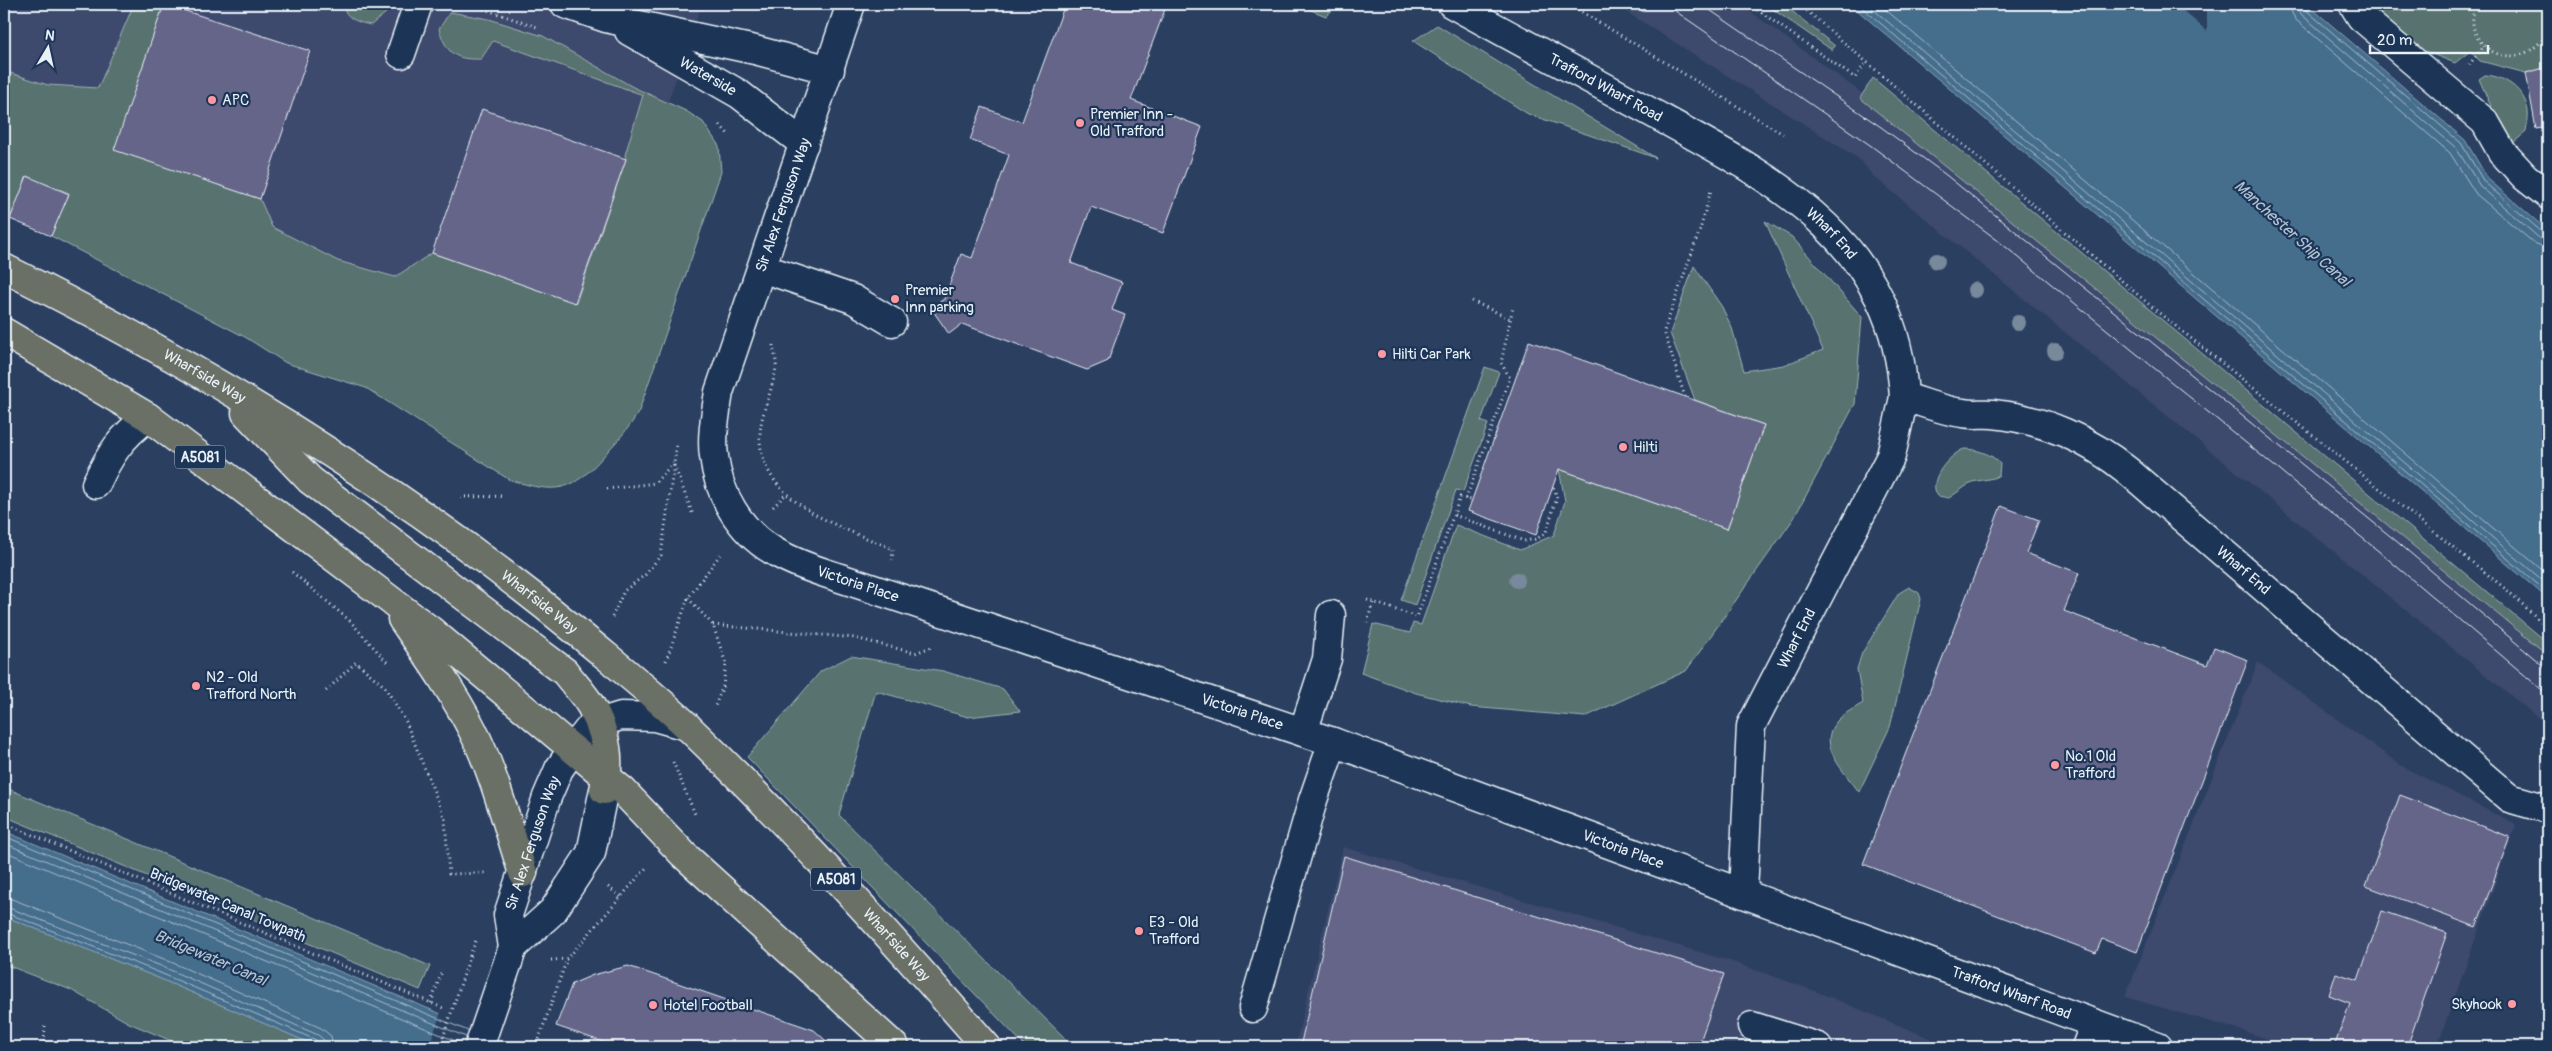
<svg xmlns="http://www.w3.org/2000/svg" width="2552" height="1051" font-family="Pangolin,sans-serif">
<rect width="100%" height="100%" fill="#2b3f61"/>
<filter id="ink" filterUnits="userSpaceOnUse"><feTurbulence type="fractalNoise" baseFrequency=".02" numOctaves="2"/><feDisplacementMap in="SourceGraphic" scale="10" xChannelSelector="R" yChannelSelector="G"/><feConvolveMatrix kernelMatrix="1 2 1 2 8 2 1 2 1" color-interpolation-filters="sRGB"/></filter>
<g filter="url(#ink)">
<g fill="#3c4a6d">
<path d="M4,4H702L668,102L703,122L719,146L721,172L639,411L4,140Z"/>
<path d="M1614,4H1740L1863,94L1861,98L2548,655V726L1873,176L1859,159Z"/>
<path d="M2258,662L2402,766L2516,825L2437,1047H2290L2246,1032L2125,997Z"/>
<path d="M1343,847L1730,961L1815,991L1952,1047H1295Z"/>
</g>
<g fill="#58726f" stroke="#a0b2b4">
<path d="M134,4H164L115,149L260,199L272,227L338,261L395,277L432,253L576,303L626,159L625,155L643,95L493,41L481,59C455,60 447,54 439,29L450,12L489,19L543,36L633,87L686,111L703,122L719,146L721,172L639,411C631,426 619,439 608,451C574,491 559,496 508,479L366,388L286,363L245,337L51,236L69,193L27,177L10,219L4,216V71L48,85L98,88Z"/>
<path d="M343,4H388L387,12L371,25C359,23 344,18 343,4Z"/>
<path d="M1296,4H1339L1326,16Z"/>
<path d="M1765,4H1783L1835,46L1832,50Z"/>
<path d="M2367,4H2548V67L2526,73L2480,61L2470,51L2455,63L2424,51L2402,38Z"/>
<path d="M1437,25L1656,158L1528,114L1413,41Z"/>
<path d="M2485,75C2505,76 2525,90 2528,111C2529,118 2527,125 2526,132L2513,143L2494,113L2479,79Z"/>
<path d="M1873,78L2548,643V655L1860,98Z"/>
<path d="M1765,221L1792,237L1862,317L1855,404L1794,518L1686,671L1585,717L1471,707L1416,693L1361,673L1373,624L1410,633L1413,623L1421,625L1456,525L1520,550L1554,535L1565,501L1559,469L1727,529L1764,425L1695,400L1670,333L1694,266L1722,307L1732,328L1744,371L1784,365L1823,350Z"/>
<path d="M1485,367L1499,372L1481,421L1488,424L1463,492L1456,490L1415,605L1401,600Z"/>
<path d="M1964,449C1976,449 1993,454 2000,464L1999,475L1994,478L1972,482L1949,498L1938,496C1926,481 1950,454 1964,449Z"/>
<path d="M1909,587L1919,593L1921,599L1890,727L1859,792C1845,772 1815,745 1837,721C1844,713 1855,708 1863,703L1857,669L1862,653L1899,593Z"/>
<path d="M851,656L943,671L1003,689L1020,711L968,717L876,691L839,815L1074,1047H1026L747,757L821,671Z"/>
<path d="M4,787L430,966L420,990L4,816Z"/>
<path d="M4,916L156,977L319,1047H186L129,1023L71,990L4,964Z"/>
</g>
<g fill="#456d8c" stroke="#86a2b7">
<path d="M1850,4H2307L2465,140L2488,179L2548,231V599Z"/>
<path d="M4,831L520,1047H319L156,977L4,916Z"/>
</g>
<g fill="#2b3f61">
<path d="M2175,4H2207V31Z"/>
<path d="M441,1012L521,1045L522,1047H429Z"/>
</g>
<g fill="none" stroke-linecap="round" stroke-linejoin="round">
<g stroke="#a7bccd" stroke-width="1">
<path d="M1858,4L2548,593"/>
<path d="M1867,4L2548,585"/>
<path d="M1879,4L2548,575"/>
<path d="M2290,4L2292,13L2296,20L2450,153L2476,194L2535,244L2548,248"/>
<path d="M2298,4L2301,14L2456,148L2480,186L2539,238L2548,241"/>
<path d="M2304,4L2306,10L2461,143L2484,182L2543,233L2548,234"/>
<path d="M4,836L468,1031"/>
<path d="M4,843L466,1037"/>
<path d="M4,851L465,1045"/>
<path d="M4,898L12,899L164,959L321,1028L331,1036L333,1047"/>
<path d="M4,906L161,966L318,1035L324,1040L326,1047"/>
<path d="M4,912L158,972L316,1040L320,1047"/>
</g>
</g>
<g fill="#656589" stroke="#e8f1f8">
<path d="M164,4L310,51L260,199L114,150Z"/>
<path d="M1065,4H1167L1131,100L1202,127L1163,233L1091,207L1071,263L1122,282L1112,310L1125,315L1108,361L1087,370L962,324L949,334L931,308L944,299L961,254L972,258L1009,155L970,140L982,107L1022,122Z"/>
<path d="M2548,67V127L2536,129L2526,73Z"/>
<path d="M482,109L626,159L575,303L432,253Z"/>
<path d="M27,176L69,194L51,236L10,219Z"/>
<path d="M1529,341L1764,425L1727,529L1559,469L1536,535L1468,511Z"/>
<path d="M2001,506L2039,520L2026,553L2079,573L2064,611L2207,665L2214,647L2248,660L2137,952L2102,939L2096,953L1863,864Z"/>
<path d="M2400,795L2510,837L2476,927L2366,886Z"/>
<path d="M1344,856L1724,974L1698,1047H1300Z"/>
<path d="M2382,911L2447,933L2407,1047H2334L2350,1003L2329,995L2336,973L2358,980Z"/>
<path d="M628,966L814,1030L833,1047H618L556,1026L572,984L593,975Z"/>
</g>
<g fill="none" stroke-linecap="round" stroke-linejoin="round">
<defs>
<g id="minor">
<path d="M565,4L606,18L755,50L830,70"/>
<path id="s1" d="M851,4L719,392C716,412 711,436 714,456C718,494 740,531 772,550C788,560 807,567 825,573L1333,742L2158,1047"/>
<path id="s2" d="M1452,4C1516,39 1581,74 1645,109C1769,177 1895,237 1904,397"/>
<path d="M2353,4L2361,17L2485,122L2502,152L2525,177L2548,195"/>
<path id="s3" d="M629,31L739,94L804,144"/>
<path d="M401,54L418,4"/>
<path d="M762,268L853,299L892,322"/>
<path d="M96,484C110,454 121,437 148,417"/>
<path d="M1303,732L1327,659L1331,615"/>
<path id="s4" d="M1743,893L1751,726L1891,456L1904,397C1923,402 1943,411 1963,413C1973,415 1983,413 1993,414C2043,419 2090,440 2128,471L2509,798L2548,809"/>
<path d="M513,947L553,911L591,853L603,794"/>
<path id="s5" d="M508,962L513,947L508,915L547,797L559,769L573,749L592,725L621,716L655,717L687,726"/>
<path d="M1253,1008L1313,800L1333,742"/>
<path d="M1752,1026L1818,1047"/>
<path d="M2086,1047L2095,1024"/>
</g>
<g id="highway">
<path id="s6" d="M4,268C206,369 402,488 577,632C614,663 653,693 688,727C793,828 891,937 987,1047"/>
<path d="M4,332L148,417L430,630L623,791L683,854L895,1047"/>
<path d="M246,413L310,480L565,672C573,683 584,694 591,706C606,732 611,761 604,790"/>
<path d="M402,619C427,655 452,690 472,729C495,774 507,825 523,873"/>
</g>
</defs>
<use href="#minor" stroke="#e8f1f8" stroke-width="31"/>
<use href="#highway" stroke="#e8f1f8" stroke-width="31"/>
<g stroke="#e8f1f8" stroke-width="3" stroke-dasharray="1 4" stroke-linecap="butt">
<path d="M469,4L540,28"/>
<path d="M1569,4L1783,134"/>
<path d="M1630,4L1642,12L1647,4"/>
<path d="M1749,4L1855,78L1867,61"/>
<path d="M1799,4L2158,312L2507,590L2548,628"/>
<path d="M2476,4C2458,49 2521,80 2548,31"/>
<path d="M2469,65L2484,46"/>
<path d="M720,125L730,136"/>
<path d="M1472,301L1511,319"/>
<path d="M773,345C774,352 777,361 776,367C773,390 761,412 760,434C758,503 842,527 893,549L892,560"/>
<path d="M1685,397L1664,331L1700,230L1711,190"/>
<path d="M674,465L693,515"/>
<path d="M607,489L655,483L673,463"/>
<path d="M460,497L505,496"/>
<path d="M1466,499L1510,378L1501,363L1513,307"/>
<path d="M773,507L786,494"/>
<path d="M1454,515L1524,541L1537,539L1546,532L1557,498L1553,486"/>
<path d="M292,572L349,620L387,662"/>
<path d="M688,598L713,625L726,664L723,686L715,706"/>
<path d="M1367,600L1417,617L1460,497L1471,500"/>
<path d="M612,617L624,591L645,575L661,555L677,443"/>
<path d="M1367,623L1373,602"/>
<path d="M713,625L855,638L915,653L934,646"/>
<path d="M666,661L688,598L722,552"/>
<path d="M326,691L356,662L385,687L406,722L445,819L449,874L485,873"/>
<path d="M673,762L695,814"/>
<path d="M4,823L443,1008"/>
<path d="M608,887L621,897"/>
<path d="M470,956L476,940"/>
<path d="M551,960L567,959L647,867"/>
<path d="M431,1003L442,971"/>
<path d="M532,1042L545,1047"/>
<path d="M537,1044L567,959"/>
<path d="M44,1047L45,1024"/>
</g>
<use href="#minor" stroke="#1d3557" stroke-width="28"/>
<use href="#highway" stroke="#6b7065" stroke-width="28"/>
<g stroke="#e8f1f8" stroke-width="1">
<path d="M1665,4L1870,145L1996,239L2382,554L2548,695"/>
<path d="M1701,4L1881,127L1946,175L2395,540L2548,670"/>
</g>
<defs>
<path id="minor-bridge" d="M479,1047L508,962"/>
</defs>
<use href="#minor-bridge" stroke="#e8f1f8" stroke-width="31" stroke-linecap="butt"/>
<path stroke="#e8f1f8" stroke-width="3" stroke-dasharray="1 4" stroke-linecap="butt" d="M440,1047L470,956"/>
<use href="#minor-bridge" stroke="#1d3557" stroke-width="28"/>
</g>
<g fill="#77899a">
<circle cx="1937" cy="261" r="8"/>
<circle cx="1975" cy="290" r="8"/>
<circle cx="2018" cy="323" r="8"/>
<circle cx="2055" cy="351" r="8"/>
<circle cx="1517" cy="580" r="8"/>
</g>
</g>
<g fill="#ff9aa2" stroke="#1d3557" stroke-width="2">
<circle cx="212" cy="100" r="5"/>
<circle cx="1080" cy="123" r="5"/>
<circle cx="895" cy="299" r="5"/>
<circle cx="1382" cy="354" r="5"/>
<circle cx="1623" cy="447" r="5"/>
<circle cx="196" cy="686" r="5"/>
<circle cx="2055" cy="765" r="5"/>
<circle cx="1139" cy="931" r="5"/>
<circle cx="2512" cy="1004" r="5"/>
<circle cx="653" cy="1005" r="5"/>
</g>
<g text-anchor="middle" stroke-width="4.5" stroke-linejoin="round" paint-order="stroke">
<g fill="#1d3557" stroke="#abb9c8" stroke-width="1">
<rect x="175" y="445.5" width="50" height="23" rx="4"/>
<rect x="811" y="867.5" width="50" height="23" rx="4"/>
</g>
<g font-size="14" font-weight="bold" fill="#e8f1f8">
<text x="200" y="462">A5081</text>
<text x="836" y="884">A5081</text>
</g>
<g font-size="15" fill="#e8f1f8" stroke="#1d3557">
<text dy="5" stroke="none"><textPath href="#s3" startOffset="91">Waterside</textPath></text>
<text dy="5" stroke="none"><textPath href="#s2" startOffset="175">Trafford Wharf Road</textPath></text>
<text transform="translate(783 205) rotate(-71)" y="5">Sir Alex Ferguson Way</text>
<text dy="5" stroke="none"><textPath href="#s2" startOffset="445">Wharf End</textPath></text>
<text dy="5" stroke="none"><textPath href="#s6" startOffset="228">Wharfside Way</textPath></text>
<text dy="5" stroke="none"><textPath href="#s4" startOffset="924">Wharf End</textPath></text>
<text dy="5" stroke="none"><textPath href="#s1" startOffset="681">Victoria Place</textPath></text>
<text dy="5" stroke="none"><textPath href="#s6" startOffset="632">Wharfside Way</textPath></text>
<text dy="5" stroke="none"><textPath href="#s4" startOffset="266">Wharf End</textPath></text>
<text dy="5" stroke="none"><textPath href="#s1" startOffset="1086">Victoria Place</textPath></text>
<text dy="5" stroke="none"><textPath href="#s5" startOffset="124">Sir Alex Ferguson Way</textPath></text>
<text dy="5" stroke="none"><textPath href="#s1" startOffset="1491">Victoria Place</textPath></text>
<text transform="translate(228 905) rotate(23)" y="5">Bridgewater Canal Towpath</text>
<text dy="5" stroke="none"><textPath href="#s6" startOffset="1128">Wharfside Way</textPath></text>
<text dy="5" stroke="none"><textPath href="#s1" startOffset="1905">Trafford Wharf Road</textPath></text>
</g>
<g font-size="15" fill="#e8f1f8" stroke="#1d3557" text-anchor="start">
<text x="222" y="105">APC</text>
<text x="1090" y="119">Premier Inn -<tspan x="1090" dy="17">Old Trafford</tspan></text>
<text x="905" y="295">Premier<tspan x="905" dy="17">Inn parking</tspan></text>
<text x="1392" y="359">Hilti Car Park</text>
<text x="1633" y="452">Hilti</text>
<text x="206" y="682">N2 - Old<tspan x="206" dy="17">Trafford North</tspan></text>
<text x="2065" y="761">No.1 Old<tspan x="2065" dy="17">Trafford</tspan></text>
<text x="1149" y="927">E3 - Old<tspan x="1149" dy="17">Trafford</tspan></text>
<text x="2502" y="1009" text-anchor="end">Skyhook</text>
<text x="663" y="1010">Hotel Football</text>
</g>
<g font-size="16" font-style="italic" fill="#afc3d2" stroke="#1d3557">
<text transform="translate(2293 233) rotate(42)" y="6">Manchester Ship Canal</text>
<text transform="translate(211 957) rotate(23)" y="6">Bridgewater Canal</text>
</g>
</g>
<rect width="2552" height="1051" fill="none" stroke="#1d3557" stroke-width="20"/>
<rect x="10" y="10" width="2532" height="1031" fill="none" stroke="#e8f1f8" stroke-width="2" filter="url(#ink)"/>
<g transform="translate(48 48) rotate(9)" stroke="#1d3557" stroke-width="4" paint-order="stroke">
<path d="M0-4L9 19L0 12L-9 19Z" fill="#e8f1f8"/>
<text y="-8" font-size="14" font-weight="bold" text-anchor="middle" fill="#e8f1f8">N</text>
</g>
<path d="M2370 45v8h118v-8" fill="none" stroke="#e8f1f8" stroke-width="2.5"/>
<text x="2377" y="45" font-size="15" fill="#e8f1f8" stroke="#1d3557" stroke-width="4" paint-order="stroke">20 m</text>
</svg>
